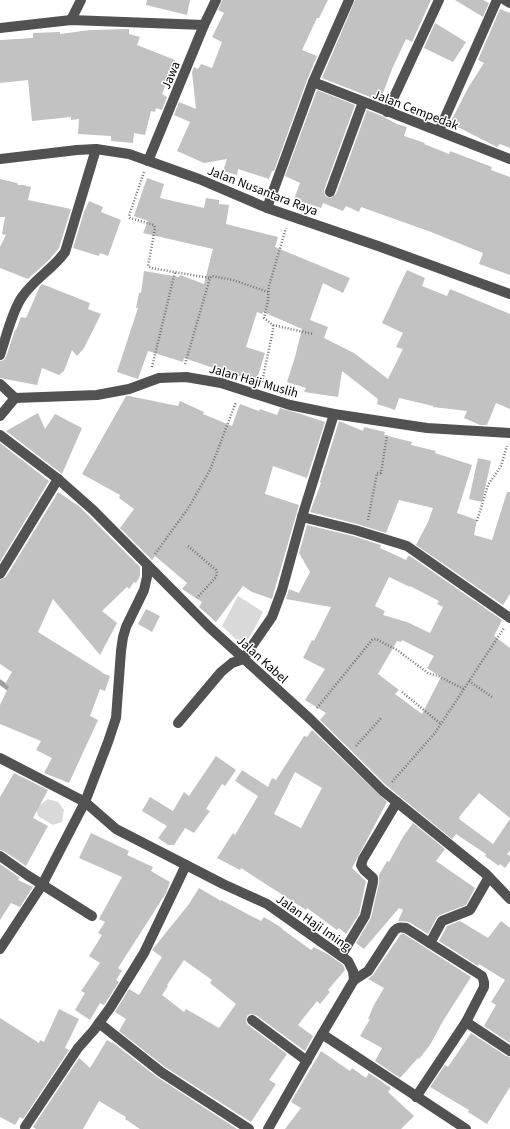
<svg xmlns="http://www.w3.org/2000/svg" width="510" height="1129" font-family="'Source Sans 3',sans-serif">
<rect width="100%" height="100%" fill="#fff"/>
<g fill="#d9d9d9">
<path d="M238,596L263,612L251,635L243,646L222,626Z"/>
<path d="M48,799L58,802L64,810L62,822L53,825L38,816L36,808Z"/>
</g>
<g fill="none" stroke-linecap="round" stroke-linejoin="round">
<path stroke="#a0a0a0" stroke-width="5" d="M0,682L12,691"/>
</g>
<g fill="#c2c2c2" fill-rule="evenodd">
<path d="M147,0H190L187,15L146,5Z"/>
<path d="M222,0H328L319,18H317L302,50L317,56L307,80L274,171H272L269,179L238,169L237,175L223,171L227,159L204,163L177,151L190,122L174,115L179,102L196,109L192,72L194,67L198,69L201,64L212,68L222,42L212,37L224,13L218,10Z"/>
<path d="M355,0H431L412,42L406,39L392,69L380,101L322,78Z"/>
<path d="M455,0H483L489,3L483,17Z"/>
<path d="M500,9L510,13V148L500,144L497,147L450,123L468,88L484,63L478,60Z"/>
<path d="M435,23L466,42L453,62L424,48Z"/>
<path d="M129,29V34L140,37L137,45L175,60L162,94L167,97L162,110L156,108L155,112L151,111L145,135L134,133L133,143L111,141V136L78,134L79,119L71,120V117L32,121L28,80L0,83V40L33,38V33L60,32V34L90,30Z"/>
<path d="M317,90L355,105L324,190L325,196L331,198L336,194L367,110L382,116L397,124L407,127L404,136L425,143L424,144L449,154L450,151L492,167L491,170L510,177V275L479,264L483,253L431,232L361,207L359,212L346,206L343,211L323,203L321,208L294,199L300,183L285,176Z"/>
<path d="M147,178L164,184L160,198L204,208L206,198L219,200V204L229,205L226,224L278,237L275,247L350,278L343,293L323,283L310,320L328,327L324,338L354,353L388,379L403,349L396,347L403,333L382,323L407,270L425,278L422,286L447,296L450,289L510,314V409L496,403L487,425H480L464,418L467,411L433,407V406L399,398L395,410L377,404L378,399L342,371L338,397L304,392L306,388L287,382L295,357L302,329L263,312L262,314L257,312L246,347L265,353L257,379L234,375L184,358L183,362L148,351L138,379L117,372L138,308H136L139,293H141L144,271L179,277L180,275L204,284L213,249L143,233L148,221L134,216Z"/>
<path d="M0,179L17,183L18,185H23L31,187L28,200L71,209L59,248L50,259L28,279L0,268V247L6,235L2,234L5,217H0Z"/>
<path d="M89,201L103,207L101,212L121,220L108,256L100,253L99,256L73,248L84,212Z"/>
<path d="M42,284L90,303L88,309L101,314L84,348L77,356L72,350L64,371L59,375L42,368L37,385L0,378V361L4,360L6,357L15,330H16L21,317L26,318L40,286Z"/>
<path d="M126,396H129L178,406L180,401L204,412L203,414L232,426L240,404L259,411L260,409L277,415L280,408L301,414L325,422L307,478L273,466L265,494L299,505L272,599L252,592L243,586L216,622L199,607L202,602L182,589L187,583L155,556L152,560L120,528L134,509L119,498L120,495L82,474Z"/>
<path d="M38,413L45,429L55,414L82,428L62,474L6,431Z"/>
<path d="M339,421L363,431L364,427L385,432L384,435L412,442L411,445L436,451L435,453L472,465L457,513L477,520L474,535L492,540L507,492H510V594L503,605L416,545L428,522L433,508L399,500L386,533L357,524L310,512L321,483L320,482Z"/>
<path d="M0,443L49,481L0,562Z"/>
<path d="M478,458L491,461L482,502L469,499Z"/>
<path d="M60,489L58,492L80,507L140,567V576L136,583L134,582L129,589L127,587L102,611L117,623L100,655L53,599L38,632L102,672V673L110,676L105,691L100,689L90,716L98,720L69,783L44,773L52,758L36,750L41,741L0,724V705L9,686L5,684L12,672L0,664V580L6,577Z"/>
<path d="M307,525L353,536L381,545L380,548L406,560L408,556H410L502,620L494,636L510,648V818L479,793L459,817L460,818L459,819L493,844L510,819V851L507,854L510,856V861L505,868L500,864L499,866L485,856L486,854L456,834L452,839L387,786L320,720L326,713L305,700L325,669L303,658L312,640L314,641L331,607L286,599L289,589L299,593L310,572L299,553ZM389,577L410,587V586L439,601L437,604L443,607L430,633L407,622L383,615L385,611L375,606ZM402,640L434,656L427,668L441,677L422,714L395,694L399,690L378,674L397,641L401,642Z"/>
<path d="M146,609L160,616L152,632L138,624Z"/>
<path d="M312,730L387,802L352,868L366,881L359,914L346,934L339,928L337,930L307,908L306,910L241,868L240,870L217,858L233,833L235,835L258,796L235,781L242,770L268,787L272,778L276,780L304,736L307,737ZM295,772L322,788L301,828L274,814Z"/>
<path d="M216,756L236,770L225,786L222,784L206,809L210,811L194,833L185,828L174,845H168L158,838L167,826L142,811L150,797L173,811L184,792L189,796Z"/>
<path d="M14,773L48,790L33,818L48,826L26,866L4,851L0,850V797Z"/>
<path d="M413,823L445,849L436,861L475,888L466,905L440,915L437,917L428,934L409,922L398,921L403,910L399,908L364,949L356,943L371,918L379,883V875L387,861L389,862L403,837Z"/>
<path d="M91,833L129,851L127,855L153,867L151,871L170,882L166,893L118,968L122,971L116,980L119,982L104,1005L100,1003L90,1020L75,1010L85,993L81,991L100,963L89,956L102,935L98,933L105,922L99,919L122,877L79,858Z"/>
<path d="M0,864L20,878L18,880L33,887L20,907L11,903L0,920Z"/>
<path d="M199,888L221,901V900L261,921L264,917L282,928V929L311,950L314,947L329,955L343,965L345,970L328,990L330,992L320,1004L317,1001L298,1025L313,1036L305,1051L256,1015L250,1014L247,1016L246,1022L248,1025L287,1054L269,1080L276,1084L251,1122L165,1067L119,1031L126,1019L115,1012L129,989L139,995L162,957L152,950L189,904ZM184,960L212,980L210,983L236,1004L219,1028L186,1009L184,1012L162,995L168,986L167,985Z"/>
<path d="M460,921L488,938L501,921L510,928V1043L484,1026L496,1005L491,1002L505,980L479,964L478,966L439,941L447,926Z"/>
<path d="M401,934H404L471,977L443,1021L430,1045L419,1059L418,1058L400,1078L375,1061L382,1048L360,1036L370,1019H368L374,1005L384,988L368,979L373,975Z"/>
<path d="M59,1009L79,1019L65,1048L69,1050L23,1119L20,1117L15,1125L0,1117V1018L39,1043L40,1040L44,1042Z"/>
<path d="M471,1033L506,1056L510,1057V1087L487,1124L468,1112L469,1110L430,1087L445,1065L448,1067Z"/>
<path d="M107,1040L112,1043V1042L157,1077L237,1129H140L125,1119L126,1117L99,1101L83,1129H36L33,1127L79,1058L90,1068Z"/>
<path d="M321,1051L350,1071L352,1068L366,1078L369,1073L391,1088L388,1092L414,1116L401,1129H285L301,1108L291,1102Z"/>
</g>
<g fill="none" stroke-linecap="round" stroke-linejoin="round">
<g stroke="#747474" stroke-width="2.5" stroke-dasharray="1 2" stroke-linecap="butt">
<path d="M144,172L129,216L130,218L154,225L155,228L148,266L151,268L210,278"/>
<path d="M273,325L313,334"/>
<path d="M185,364L210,278L212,276L233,280L268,292"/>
<path d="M152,367L175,272"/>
<path d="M262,382L273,330V325L264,318L268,301L269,286L286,228"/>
<path d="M368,520L377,473H381L387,435"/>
<path d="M477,521L488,485L501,466L507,446"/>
<path d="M188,546L216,570L217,573L216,577L197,598"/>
<path d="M155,554L189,507L210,470L236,402"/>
<path d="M469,681L492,697"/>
<path d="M402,692L441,724"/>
<path d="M317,708L372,640L376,639L397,650L428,673L438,676L464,689"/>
<path d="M356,746L382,717"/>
<path d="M392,782L435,733L504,628"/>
</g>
<g stroke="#525252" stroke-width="10">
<path d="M505,0L510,3"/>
<path d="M71,20L81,0"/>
<path d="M0,28L71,20L204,25"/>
<path d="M313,82L510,159"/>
<path d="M387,112L439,0"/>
<path d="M439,131L497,0"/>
<path d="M0,159L77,150L96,149L129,154L199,179L267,208L378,246L510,294"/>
<path d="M148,161L204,25L216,0"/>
<path d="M330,192L363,102"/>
<path d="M267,208L313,82L349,0"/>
<path d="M0,355C6,338 12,311 22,297C34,279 53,269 65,252L96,149"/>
<path d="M0,384L15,398"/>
<path d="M0,416L15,398L97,395L129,389L159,378L186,377L221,383L290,405L334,414L427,428L510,433"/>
<path d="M0,435L58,479L93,510L209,627L310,719L383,791L486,874L510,899"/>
<path d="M302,517L355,530L407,546L510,618"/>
<path d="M0,574L58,479"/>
<path d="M178,723L221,672L232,663L243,659L272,617L282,590L302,517L334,414"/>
<path d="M0,758L85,802L116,829L223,884L267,904L348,961L353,971L354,980L322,1034L466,1129"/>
<path d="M0,856L27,875L92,916"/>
<path d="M430,943L442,921L470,910L489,877"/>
<path d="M0,949L42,885L85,802L108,742L116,718L121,651L123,637L126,627L144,590L147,577V565"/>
<path d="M341,956L365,916L373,882V878L364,870L361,865L363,859L397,802"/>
<path d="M354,980L368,971L394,931C398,927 400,927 406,928L482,976L484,982V987L466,1022L416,1097"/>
<path d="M252,1020L307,1061"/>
<path d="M466,1022L510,1051"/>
<path d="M99,1023L110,1008L144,953L186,865"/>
<path d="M25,1127L78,1048L94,1030L99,1023L161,1072L249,1129"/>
<path d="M268,1129L322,1034"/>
</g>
</g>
<g text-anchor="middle" stroke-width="3" stroke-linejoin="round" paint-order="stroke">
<g font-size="13" fill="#000" stroke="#fff">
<text transform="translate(170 75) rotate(-67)" y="5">Jawa</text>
<text transform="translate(416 109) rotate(21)" y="5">Jalan Cempedak</text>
<text transform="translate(263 190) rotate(21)" y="5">Jalan Nusantara Raya</text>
<text transform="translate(254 380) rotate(16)" y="5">Jalan Haji Muslih</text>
<text transform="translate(263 659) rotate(42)" y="5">Jalan Kabel</text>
<text transform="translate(314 922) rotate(35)" y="5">Jalan Haji Iming</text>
</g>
</g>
</svg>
